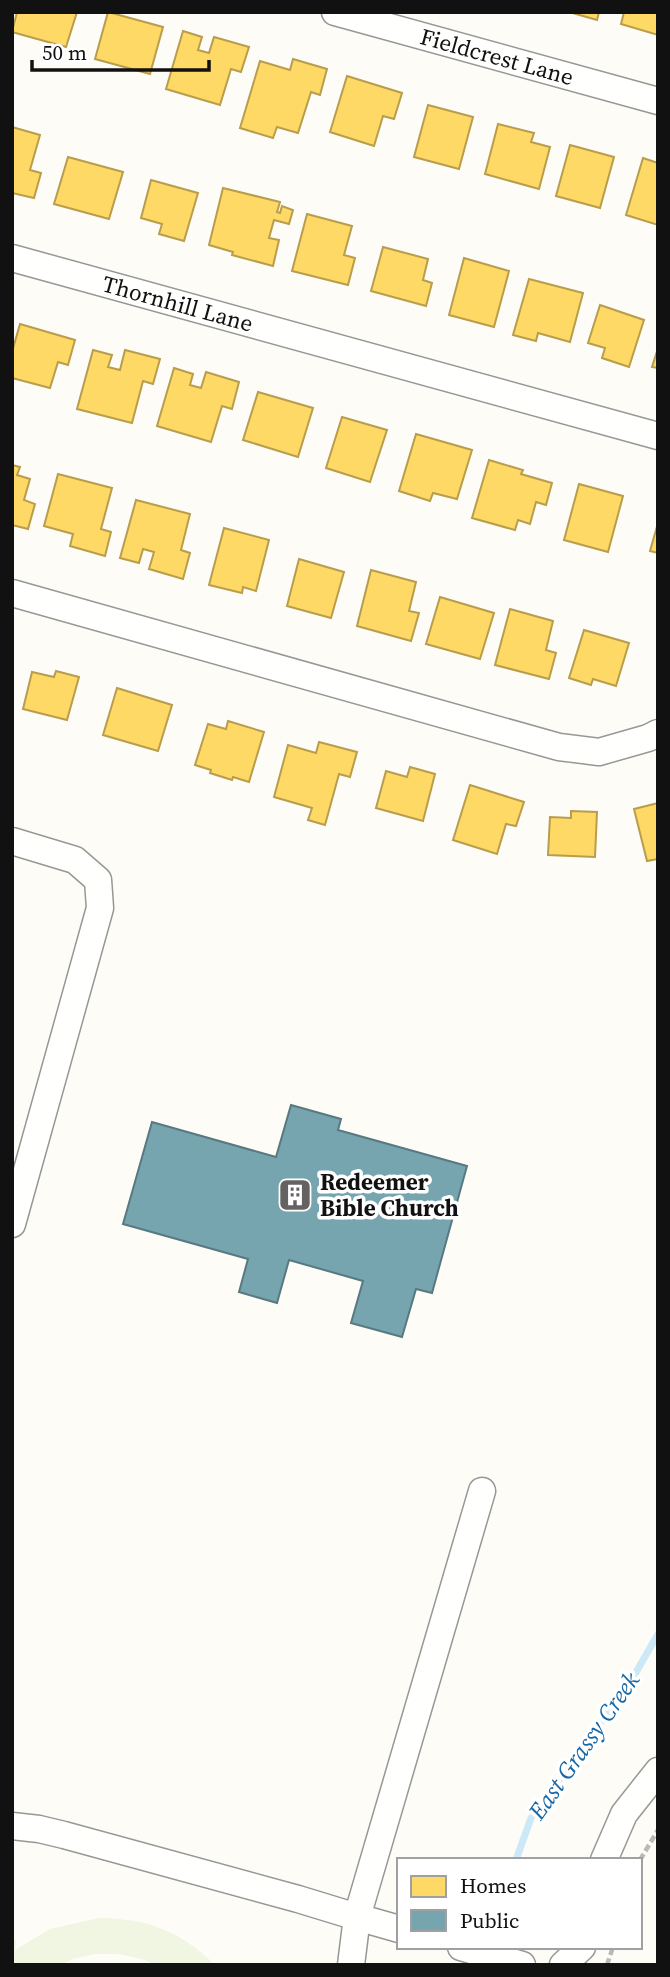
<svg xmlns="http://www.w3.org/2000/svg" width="670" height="1977" font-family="'Source Serif 4',serif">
<rect width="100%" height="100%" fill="#fdfcf7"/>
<path fill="#f0f6e1" d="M99,1918C148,1919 179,1930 215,1965H154L145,1960L119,1954H94L73,1959L61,1965H12V1939L16,1940L15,1950L50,1929Z"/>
<g fill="#ffd966" stroke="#b89d4c" stroke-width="2">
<path d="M17,12H77L66,47L12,32Z"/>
<path d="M108,12L163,27L150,74L95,59Z"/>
<path d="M569,12H599L597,20Z"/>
<path d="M624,12H658V35L621,24Z"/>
<path d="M183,31L202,37L198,50L209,53L214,37L249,47L241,72L231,69L220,105L166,89Z"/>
<path d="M293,59L327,69L320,95L311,92L298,133L277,127L273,138L240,128L260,61L290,70Z"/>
<path d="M347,76L402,93L394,119L383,116L374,146L330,132Z"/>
<path d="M428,105L473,117L459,169L414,157Z"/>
<path d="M498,124L534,133L531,142L550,147L539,189L485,174Z"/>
<path d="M12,127L40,135L30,170L41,173L34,198L12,193Z"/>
<path d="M570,145L614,157L600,208L556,196Z"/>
<path d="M68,157L123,172L109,219L54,204Z"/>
<path d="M643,158L658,163V225L626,215Z"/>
<path d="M151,180L198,193L184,241L159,234L162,224L141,218Z"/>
<path d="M223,188L280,202L277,212L280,213L282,206L293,210L289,224L274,220L269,238L279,240L273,266L232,255L233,252L209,245Z"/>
<path d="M307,214L352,226L344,255L355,258L348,285L292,271Z"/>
<path d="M383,247L428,259L423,280L432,283L426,306L371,291Z"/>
<path d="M464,258L509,271L494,327L449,315Z"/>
<path d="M529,279L583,293L570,342L538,333L536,341L513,335Z"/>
<path d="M600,305L644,320L629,367L602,358L605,348L588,343Z"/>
<path d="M20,324L75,340L68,365L58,362L50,388L12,378V352Z"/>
<path d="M658,348V368L652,367Z"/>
<path d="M93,350L112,355L108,367L120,370L125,350L160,359L153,384L143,381L132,423L77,409Z"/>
<path d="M174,368L193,374L190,385L201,388L206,372L239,382L232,409L222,406L211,442L157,426Z"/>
<path d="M258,392L313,408L298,457L243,440Z"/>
<path d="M342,417L387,430L370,482L326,468Z"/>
<path d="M416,434L472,450L457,499L433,493L430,501L399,491Z"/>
<path d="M489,460L523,470L521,474L552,483L546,505L536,502L530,524L518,520L515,530L472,518Z"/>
<path d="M12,465L20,467L17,475L30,479L24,500L35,504L28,529L12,525Z"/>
<path d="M58,474L112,488L101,529L111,532L105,556L70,546L73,534L44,526Z"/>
<path d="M579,484L623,496L608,552L564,540Z"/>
<path d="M136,500L190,514L181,550L190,553L183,579L149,569L154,552L143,549L139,563L120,558Z"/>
<path d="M658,523V553L650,551Z"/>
<path d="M224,528L269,540L256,591L243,587L242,593L209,585Z"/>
<path d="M299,559L344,572L331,618L287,606Z"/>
<path d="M371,570L416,582L409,611L419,613L411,641L357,626Z"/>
<path d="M440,597L494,613L480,659L426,644Z"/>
<path d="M510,609L553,621L546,650L556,653L549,679L495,665Z"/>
<path d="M584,630L629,643L616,686L593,679L591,685L569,678Z"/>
<path d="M56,671L79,677L67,720L23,709L32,672L54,677Z"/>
<path d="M117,688L172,705L158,751L103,735Z"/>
<path d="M228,721L264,732L249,782L233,777L232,780L210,773L211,770L195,765L208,724L226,729Z"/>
<path d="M319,742L357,752L350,777L339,774L325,825L308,820L312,808L274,797L288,745L316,753Z"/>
<path d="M410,767L435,774L423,821L376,808L386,771L407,777Z"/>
<path d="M470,785L524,802L516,826L506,824L497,854L453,840Z"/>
<path d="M658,803V859L647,861L634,809Z"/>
<path d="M571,811L597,812L595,857L548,855L550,817L571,818Z"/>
</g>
<path fill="#76a5af" stroke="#587980" stroke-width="2" d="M291,1105L341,1119L338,1130L467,1166L432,1293L416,1289L402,1337L351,1323L363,1281L289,1260L277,1303L239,1292L248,1259L123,1224L152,1122L276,1157Z"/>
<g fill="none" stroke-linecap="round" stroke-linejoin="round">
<path stroke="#cde8f7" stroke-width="7" d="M516,1860L531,1818L631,1681L658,1634"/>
<defs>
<g id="minor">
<path id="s1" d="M335,12L658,101"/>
<path id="s2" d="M12,258L658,436"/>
<path d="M12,593L559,747L599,752L648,738L658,733"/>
<path d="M12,841L75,860L98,880L100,908L12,1224"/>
<path d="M12,1826L39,1829L64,1835L298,1899L357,1917L351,1965"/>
<path d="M604,1860L624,1814L658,1771"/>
<path d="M399,1929L357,1917L482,1491"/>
<path d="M461,1947L522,1965"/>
<path d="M563,1965L582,1947"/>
</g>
</defs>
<use href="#minor" stroke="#979795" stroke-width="29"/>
<g stroke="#b9b9b8" stroke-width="4.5" stroke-dasharray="7 3.5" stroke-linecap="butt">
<path d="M640,1860L658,1830"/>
<path d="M607,1965L613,1947"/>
</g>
<use href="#minor" stroke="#fffffe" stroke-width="26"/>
</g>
<defs>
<symbol id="building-square" viewBox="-11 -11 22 22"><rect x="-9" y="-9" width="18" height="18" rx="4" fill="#646362" stroke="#fff"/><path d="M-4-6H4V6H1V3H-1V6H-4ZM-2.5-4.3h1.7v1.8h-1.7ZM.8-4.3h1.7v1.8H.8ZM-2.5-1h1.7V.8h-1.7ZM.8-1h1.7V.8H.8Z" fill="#fff"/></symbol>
</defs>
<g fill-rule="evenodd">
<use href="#building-square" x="276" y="1176" width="38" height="38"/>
</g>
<g text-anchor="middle" stroke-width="7" stroke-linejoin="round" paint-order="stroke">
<g font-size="23" fill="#111" stroke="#fff">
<text dy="8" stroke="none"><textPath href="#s1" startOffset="168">Fieldcrest Lane</textPath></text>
<text dy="8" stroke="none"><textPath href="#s2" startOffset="172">Thornhill Lane</textPath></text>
</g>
<g font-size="23" font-weight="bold" fill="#111" stroke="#fff" text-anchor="start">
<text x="320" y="1190">Redeemer<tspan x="320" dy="26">Bible Church</tspan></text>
</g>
<g font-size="24" font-style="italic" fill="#1768a6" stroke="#fff">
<text transform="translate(584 1746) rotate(-55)" y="8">East Grassy Creek</text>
</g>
</g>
<rect width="670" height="1977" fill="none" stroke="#111111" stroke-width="28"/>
<rect x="397" y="1858" width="245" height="91" fill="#ffffff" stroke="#a0a0a0" stroke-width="2"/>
<rect x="411" y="1876" width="35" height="21" fill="#ffd966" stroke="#a0a0a0" stroke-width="2"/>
<text x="460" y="1893" font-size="21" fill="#111111">Homes</text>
<rect x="411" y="1910" width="35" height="21" fill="#76a5af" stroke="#a0a0a0" stroke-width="2"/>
<text x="460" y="1928" font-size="21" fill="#111111">Public</text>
<path d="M32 60v10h177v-10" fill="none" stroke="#111111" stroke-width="3.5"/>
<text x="42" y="60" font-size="21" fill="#111111" stroke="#ffffff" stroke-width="5" paint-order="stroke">50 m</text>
</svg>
